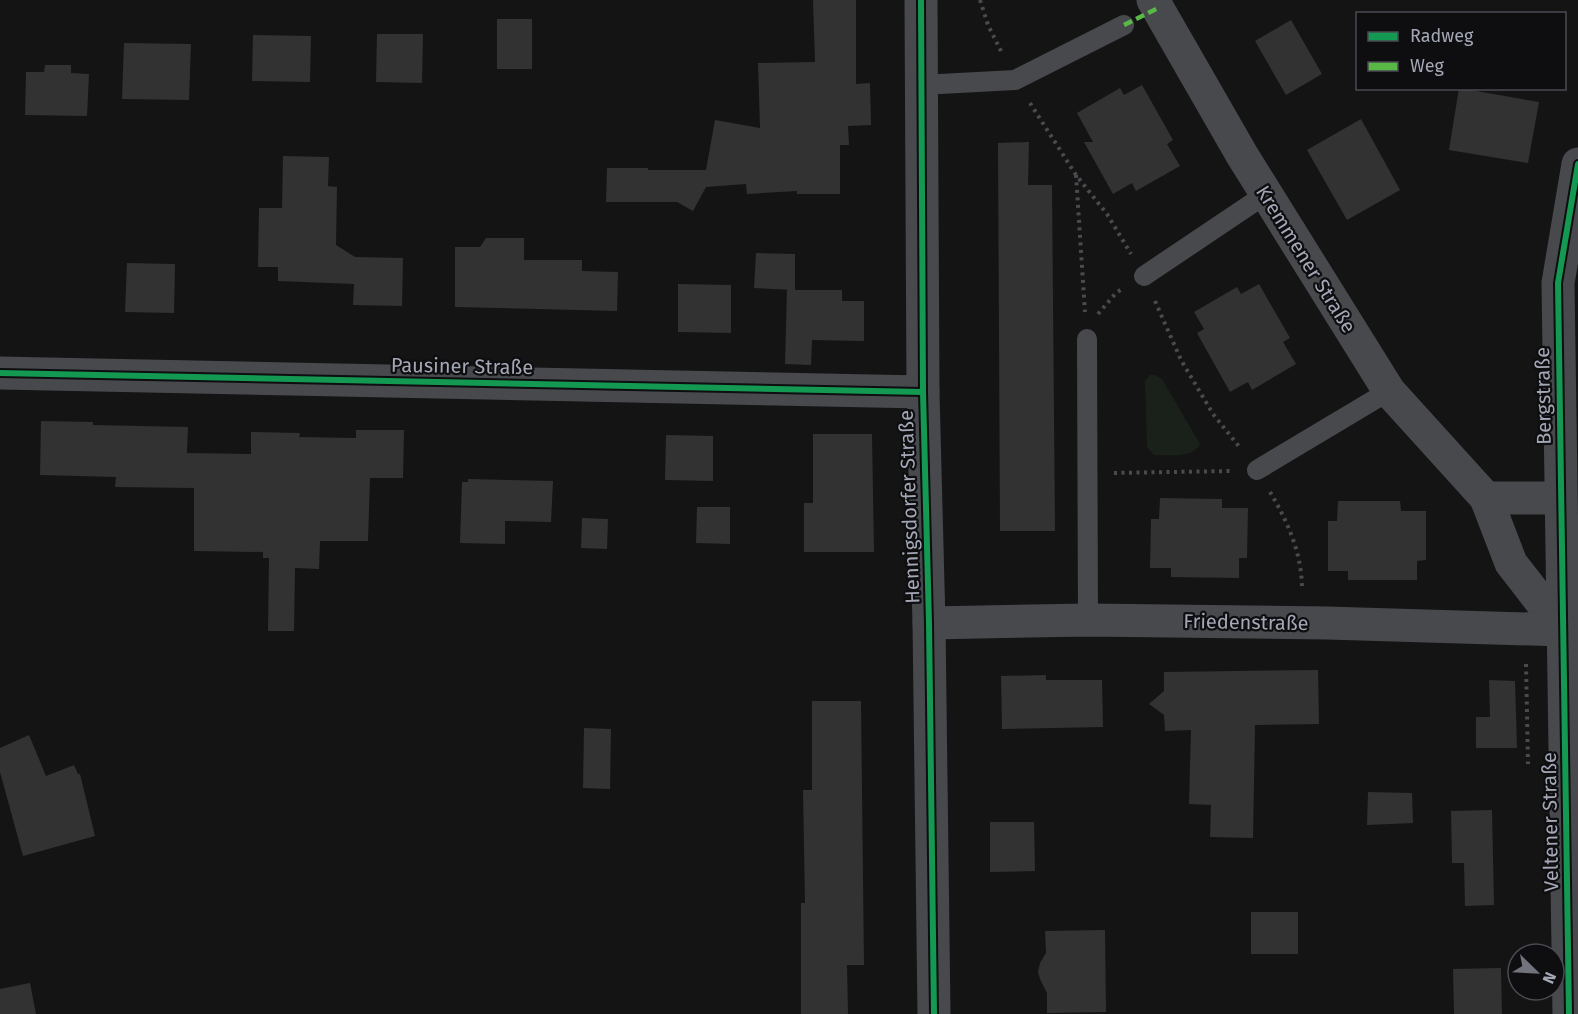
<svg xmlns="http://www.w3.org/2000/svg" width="1578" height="1014" font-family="'Fira Sans',sans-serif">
<rect width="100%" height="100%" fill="#141414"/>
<path fill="#1a211b" d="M1150,375H1155L1162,379L1200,444C1194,458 1168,455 1154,455L1147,447L1145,381Z"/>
<g fill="#323233">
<path d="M813,0H856V84L870,83L871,125L848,126L849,145H840V194H797V191L747,194L746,184L706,187L693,211L677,202H606L607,168H648V170H706L715,120L760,128L758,63L815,62Z"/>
<rect x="497" y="19" width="35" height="50"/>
<path d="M1291,20L1322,74L1286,95L1255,41Z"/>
<path d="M377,34H423L422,83L376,82Z"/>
<path d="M253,35L311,36L310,82L252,81Z"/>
<path d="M124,43L191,44L189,100L122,99Z"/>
<path d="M45,65H71V73L89,74L87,116L25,115L26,72H44Z"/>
<path d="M1142,85L1173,140L1167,144L1180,166L1136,191L1132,183L1113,194L1084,142H1093L1077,113L1120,88L1124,95Z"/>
<path d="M1459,88L1539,102L1528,163L1449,150Z"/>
<path d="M1361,119L1400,190L1347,220L1307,150Z"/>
<path d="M1029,142L1028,185H1052L1055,531H1000L998,143Z"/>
<path d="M283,156L329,157L328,186L337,187L336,245L355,257L403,258L402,306L353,305L354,284L278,281V267H258L259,208H282Z"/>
<path d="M486,238H524V260H582V271L618,272L617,311L455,307V247H480Z"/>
<path d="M756,253L795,254V290H842V301H864V341L812,340L811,365L785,364L787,289L795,290L754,288Z"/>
<path d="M127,263L175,264L174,313L125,312Z"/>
<path d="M678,284L731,285V333L678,332Z"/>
<path d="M1259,284L1290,338L1283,342L1296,364L1252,390L1248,382L1230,392L1197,333L1204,329L1194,312L1237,287L1241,294Z"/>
<path d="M41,421L93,422V425L188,427L187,453L251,454V432L300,433L299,437L356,438V430H404L403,478H370L368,541H320L319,569L295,568L294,631H268L269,558H263V552L194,551V488L115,487L116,477L40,475Z"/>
<path d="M813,434H872L874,552H804V503H813Z"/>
<path d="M666,435L713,436V481L665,480Z"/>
<path d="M468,479L553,481L551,522L505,521V544L460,543L462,482H468Z"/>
<path d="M1160,498L1222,499V508H1248L1247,558H1239V578L1171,577V568H1150L1151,519H1159Z"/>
<path d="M1338,501H1400L1401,511H1426V560L1417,561V580H1348V571H1328V521H1337Z"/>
<path d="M697,507H730V544L696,543Z"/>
<path d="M582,518L608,519L607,549L581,548Z"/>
<path d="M1318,670L1319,724L1255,725L1253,838L1210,837L1211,805L1189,804L1191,730L1165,731L1164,715L1149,704L1164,691V672Z"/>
<path d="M1046,675V680H1102L1103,727L1002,729L1001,676Z"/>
<path d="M1489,680L1515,681L1517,748H1476V717H1490Z"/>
<path d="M812,701H861L864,965H847L848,1014H801V903H805L803,790H812Z"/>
<path d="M584,728L611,729L610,789L583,788Z"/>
<path d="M29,735L46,776L74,765L78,774H80L95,836L23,856L0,772V748Z"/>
<path d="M1368,792L1412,793L1413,823L1367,825Z"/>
<path d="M1492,810L1494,905L1465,906L1464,863H1452L1451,811Z"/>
<path d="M990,822H1034L1035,871L990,872Z"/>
<rect x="1251" y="912" width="47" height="42"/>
<path d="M1105,930L1106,1012L1047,1013V993L1040,979L1038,972L1040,963L1046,953L1045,931Z"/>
<path d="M1501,968L1502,1014H1454L1453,969Z"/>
<path d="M30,983L36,1014H0V989Z"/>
</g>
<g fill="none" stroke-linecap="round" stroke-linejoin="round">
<g stroke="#4a4a4f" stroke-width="4" stroke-dasharray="3 4.5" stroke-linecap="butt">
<path d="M980,0L988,25L1003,55"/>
<path d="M1030,103L1076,175L1107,214L1131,254"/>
<path d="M1076,175L1085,312"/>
<path d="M1155,301L1181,360L1213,414L1241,449"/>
<path d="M1098,314L1116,293L1122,289"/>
<path d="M1114,473L1232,471"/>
<path d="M1270,492C1288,522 1302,554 1302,589"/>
<path d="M1526,664L1528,764"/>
</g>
<g stroke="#48494d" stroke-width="20">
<path d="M921,85L1015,80L1124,25"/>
<path d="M1144,276L1266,194"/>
<path d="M1087,339L1088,620"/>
<path d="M1257,470L1389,391"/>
</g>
<g stroke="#48494d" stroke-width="33">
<path d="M921,0L923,392L929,623L934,1014"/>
<path d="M1153,0L1242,155L1389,391L1486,498H1560"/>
<path d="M0,373L923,392"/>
<path d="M1486,498L1511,563L1563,630"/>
<path d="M929,623L1088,620L1327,623L1563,630"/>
<path d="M1569,1014L1558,283L1578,164"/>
</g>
<path stroke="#58b947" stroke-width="4.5" stroke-dasharray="9 4.5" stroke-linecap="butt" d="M1124,25L1158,8"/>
<defs>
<g id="cycleway">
<path d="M921,0L923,392L929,623L934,1014"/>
<path d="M0,373L923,392"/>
<path d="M1569,1014L1558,283L1578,164"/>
</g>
</defs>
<use href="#cycleway" stroke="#0e0e10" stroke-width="10"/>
<use href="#cycleway" stroke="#139951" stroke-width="6"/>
</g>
<g text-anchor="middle" stroke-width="4.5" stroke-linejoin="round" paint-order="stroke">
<g font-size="20" fill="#a4a7b6" stroke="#0e0e10">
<text transform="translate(1306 259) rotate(58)" y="7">Kremmener Straße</text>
<text transform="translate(462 366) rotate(1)" y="7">Pausiner Straße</text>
<text transform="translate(1543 396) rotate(-91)" y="7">Bergstraße</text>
<text transform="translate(909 507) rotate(-92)" y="7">Hennigsdorfer Straße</text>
<text transform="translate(1246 622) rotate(1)" y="7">Friedenstraße</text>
<text transform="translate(1550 822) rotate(-91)" y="7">Veltener Straße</text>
</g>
</g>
<rect x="1356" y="12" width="210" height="78" fill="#0e0e10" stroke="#4a4b52" stroke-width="1.5"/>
<rect x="1368" y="32" width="30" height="9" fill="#139951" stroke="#4a4b52" stroke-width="1.5"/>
<text x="1410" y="42" font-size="18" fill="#a4a7b6">Radweg</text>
<rect x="1368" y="62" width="30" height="9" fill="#58b947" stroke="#4a4b52" stroke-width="1.5"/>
<text x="1410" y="72" font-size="18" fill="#a4a7b6">Weg</text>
<g transform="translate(1536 972) rotate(114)"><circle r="28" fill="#0e0e10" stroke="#4a4b52" stroke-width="1.5"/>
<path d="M0-4.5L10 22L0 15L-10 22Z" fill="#72747d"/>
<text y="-9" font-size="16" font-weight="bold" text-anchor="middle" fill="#a4a7b6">N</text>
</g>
</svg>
